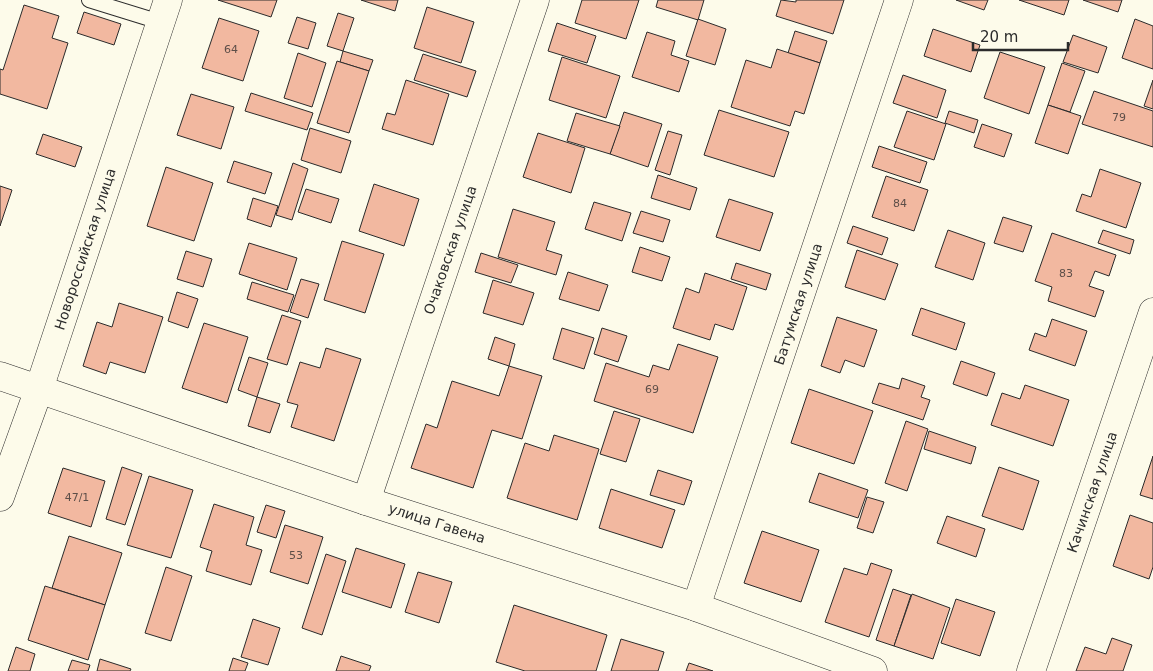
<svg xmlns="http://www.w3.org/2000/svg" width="1153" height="671" font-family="'DejaVu Sans',sans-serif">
<rect width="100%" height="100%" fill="#fdfbea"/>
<g fill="#f2b8a0" stroke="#2b2b2b">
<path d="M218,0H277L271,17Z"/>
<path d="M361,0H398L395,11Z"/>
<path d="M582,0H639L626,39L575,23Z"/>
<path d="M658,0H704L698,20L656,7Z"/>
<path d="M781,0L796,2V0H844L833,34L776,16Z"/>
<path d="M956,0H988L984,10Z"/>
<path d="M1019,0H1069L1064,15Z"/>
<path d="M1083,0H1122L1118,12Z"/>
<path d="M24,5L59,16L52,38L68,43L47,109L0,94V69L3,70Z"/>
<path d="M427,7L474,22L461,63L414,48Z"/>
<path d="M84,12L121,24L114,45L77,33Z"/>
<path d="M338,13L354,18L343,51L327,46Z"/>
<path d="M297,17L316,23L308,49L288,43Z"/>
<path d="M219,18L259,31L243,81L202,68Z"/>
<path d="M698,19L726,29L715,65L686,56Z"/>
<path d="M1135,19L1153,26V69L1122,58Z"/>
<path d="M557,23L596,36L587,63L548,51Z"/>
<path d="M933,29L980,45L971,72L924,56Z"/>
<path d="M795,31L827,41L820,63L788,53Z"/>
<path d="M647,32L675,41L671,55L689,61L679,92L632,77Z"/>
<path d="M1073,35L1107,47L1098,73L1063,62Z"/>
<path d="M777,49L820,63L804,114L795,111L790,126L731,107L746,60L771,68Z"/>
<path d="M343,51L373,60L369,71L340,62Z"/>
<path d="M1000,52L1045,67L1029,114L984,98Z"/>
<path d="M298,53L326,63L312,107L284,98Z"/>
<path d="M423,54L476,71L467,97L414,80Z"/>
<path d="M562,57L620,76L606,118L549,100Z"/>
<path d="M337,61L369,71L349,133L317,123Z"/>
<path d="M1062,63L1085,71L1070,112L1048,105Z"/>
<path d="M903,75L946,90L937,118L893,103Z"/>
<path d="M406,80L449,94L433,145L382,129L387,113L395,115Z"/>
<path d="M1153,80V109L1144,106Z"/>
<path d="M1094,91L1153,111V147L1082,124Z"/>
<path d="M251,93L313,113L307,130L245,111Z"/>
<path d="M191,94L234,107L221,149L177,135Z"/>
<path d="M1048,105L1081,116L1068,154L1035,143Z"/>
<path d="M719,110L789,132L774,177L704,155Z"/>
<path d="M907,111L946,124L934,160L894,147Z"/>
<path d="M949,111L978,120L974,133L945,123Z"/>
<path d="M624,112L662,124L648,167L610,154Z"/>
<path d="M576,113L620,126L610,154L567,141Z"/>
<path d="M982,124L1012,134L1004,157L974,147Z"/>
<path d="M310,128L351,141L341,173L301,160Z"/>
<path d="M668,131L682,135L670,175L655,170Z"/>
<path d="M538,133L585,148L571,193L523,177Z"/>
<path d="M43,134L82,147L75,167L36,154Z"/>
<path d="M879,146L927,162L920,183L872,167Z"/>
<path d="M234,161L272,173L265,194L227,182Z"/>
<path d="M293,163L308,169L292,220L276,215Z"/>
<path d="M166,167L213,183L194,241L147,226Z"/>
<path d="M1100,169L1141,183L1126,228L1076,211L1082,194L1091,197Z"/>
<path d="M658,175L697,188L690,210L651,198Z"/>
<path d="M886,176L928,190L914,231L872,217Z"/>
<path d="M374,184L419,199L404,246L359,231Z"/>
<path d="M0,186L12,190L0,226Z"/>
<path d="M306,189L339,199L331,223L298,212Z"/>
<path d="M253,198L278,206L271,227L247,219Z"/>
<path d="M729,199L773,213L760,251L716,237Z"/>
<path d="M594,202L631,213L622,241L585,229Z"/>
<path d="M513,209L555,222L546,250L562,255L556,275L498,257Z"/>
<path d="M641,211L670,220L663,242L633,233Z"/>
<path d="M1003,217L1032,226L1023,252L994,243Z"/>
<path d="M853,226L888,238L882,255L847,243Z"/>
<path d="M948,230L985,243L973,280L935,267Z"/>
<path d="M1103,230L1134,240L1130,254L1098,243Z"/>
<path d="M1052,233L1116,255L1109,276L1095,271L1089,286L1104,291L1095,317L1048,301L1052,287L1035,281Z"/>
<path d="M342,241L384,254L365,313L324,300Z"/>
<path d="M249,243L297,258L287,290L239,274Z"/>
<path d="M640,247L670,257L662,281L632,272Z"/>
<path d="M857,250L898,264L885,300L845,287Z"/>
<path d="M186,251L212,259L203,287L177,279Z"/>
<path d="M481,253L518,265L511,283L475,272Z"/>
<path d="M736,263L771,274L766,290L731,279Z"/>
<path d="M568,272L608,285L599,311L559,299Z"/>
<path d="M705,273L747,287L733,330L715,324L710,340L673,328L686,288L699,293Z"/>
<path d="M301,279L319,284L308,318L290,312Z"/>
<path d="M493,280L534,293L523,325L483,313Z"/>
<path d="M252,282L294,295L288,312L247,299Z"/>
<path d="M177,292L198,299L188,328L168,321Z"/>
<path d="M119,303L163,317L145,373L110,362L106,374L83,366L97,322L112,327Z"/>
<path d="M921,308L965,323L956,350L912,335Z"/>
<path d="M282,315L301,321L287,365L267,359Z"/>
<path d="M837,317L877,330L864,367L845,360L840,373L821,366Z"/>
<path d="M1052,319L1087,331L1075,366L1029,350L1035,333L1046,337Z"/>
<path d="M204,323L248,337L227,403L182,388Z"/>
<path d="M562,328L594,338L584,369L553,359Z"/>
<path d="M602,328L627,336L618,362L594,354Z"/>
<path d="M495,337L515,344L509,366L488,359Z"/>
<path d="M678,344L718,357L693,433L594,401L606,363L649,377L653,365L669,370Z"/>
<path d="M326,348L361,359L334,441L291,427L298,405L287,402L300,362L320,368Z"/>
<path d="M249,357L268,363L257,397L238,390Z"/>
<path d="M961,361L995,373L987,396L953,384Z"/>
<path d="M509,366L542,376L522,439L492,430L473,488L411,468L426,424L437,428L452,381L499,396Z"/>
<path d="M902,378L925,386L921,397L930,400L923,420L872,403L879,383L899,389Z"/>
<path d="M1025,385L1069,400L1053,446L991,425L1002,393L1020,399Z"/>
<path d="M809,389L873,411L854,464L791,443Z"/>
<path d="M257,397L280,404L270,433L248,426Z"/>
<path d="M614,411L640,419L626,462L600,454Z"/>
<path d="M906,421L928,429L907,491L885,483Z"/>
<path d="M929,431L976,447L971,464L924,449Z"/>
<path d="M554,435L599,449L577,520L507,498L525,443L549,451Z"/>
<path d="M1153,456V499L1140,495Z"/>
<path d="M122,467L142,474L125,525L106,519Z"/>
<path d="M999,467L1039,481L1023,530L982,516Z"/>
<path d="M63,468L105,481L91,527L48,513Z"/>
<path d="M658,470L692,481L684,505L650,495Z"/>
<path d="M819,473L868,490L858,518L809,502Z"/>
<path d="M149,476L193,490L171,558L127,545Z"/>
<path d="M611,489L675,510L662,548L599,528Z"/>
<path d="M867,497L884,502L873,533L857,528Z"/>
<path d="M214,504L254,517L246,545L262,550L251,585L206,571L212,551L200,547Z"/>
<path d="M266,505L285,511L276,538L257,532Z"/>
<path d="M1130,515L1153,523V567L1149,579L1113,566Z"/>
<path d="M947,516L985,529L976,557L937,543Z"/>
<path d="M285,525L323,537L308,584L270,572Z"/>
<path d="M762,531L819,550L801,602L744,583Z"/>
<path d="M69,536L122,553L105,605L52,588Z"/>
<path d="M356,548L405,564L391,608L342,592Z"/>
<path d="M326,554L346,561L322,635L302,628Z"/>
<path d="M871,563L892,570L869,637L825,622L844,568L867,575Z"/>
<path d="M166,567L192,576L171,641L145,633Z"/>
<path d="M418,572L452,582L439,623L405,612Z"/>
<path d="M45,586L105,605L88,660L28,640Z"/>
<path d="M893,589L911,595L894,646L876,640Z"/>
<path d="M912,594L950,608L933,659L894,646Z"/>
<path d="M956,599L995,612L980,656L941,643Z"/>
<path d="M514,605L607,635L596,671H525L496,662Z"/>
<path d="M253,619L280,628L268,665L241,657Z"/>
<path d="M1112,638L1132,645L1123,671H1076L1085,647L1106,654Z"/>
<path d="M621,639L664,652L658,671H611Z"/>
<path d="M16,647L35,654L30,671H8Z"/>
<path d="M341,656L371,666L369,671H336Z"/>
<path d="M233,658L248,663L245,671H229Z"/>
<path d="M100,659L131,669L130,671H97Z"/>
<path d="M72,660L90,665L88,671H68Z"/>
<path d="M689,663L713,671H686Z"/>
</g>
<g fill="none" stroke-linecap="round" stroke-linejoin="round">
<defs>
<path id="lane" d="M89,0L160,22"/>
<g id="street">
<path d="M0,497L39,389L168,0"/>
<path d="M366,501L535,0"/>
<path d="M696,607L899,0"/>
<path d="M1031,671L1153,312"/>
</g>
<path id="secondary" d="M0,376L366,501L696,607L873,671"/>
</defs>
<use href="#lane" stroke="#2b2b2b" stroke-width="16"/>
<use href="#street" stroke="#2b2b2b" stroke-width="29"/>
<use href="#secondary" stroke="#2b2b2b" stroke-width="29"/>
<use href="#lane" stroke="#fdfbea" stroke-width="14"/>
<use href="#street" stroke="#fdfbea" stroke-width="28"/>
<use href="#secondary" stroke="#fdfbea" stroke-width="28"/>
</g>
<g text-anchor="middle" stroke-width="4" stroke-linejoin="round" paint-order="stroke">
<g font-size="11" fill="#5d4e48">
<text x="231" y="53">64</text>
<text x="1119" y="121">79</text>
<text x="900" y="207">84</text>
<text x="1066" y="277">83</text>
<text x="652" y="393">69</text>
<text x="77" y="501">47/1</text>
<text x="296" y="559">53</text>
</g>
<g font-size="14" fill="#2b2b2b" stroke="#fdfbea">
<text transform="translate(85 249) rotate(-72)" y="5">Новороссийская улица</text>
<text transform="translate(450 250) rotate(-71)" y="5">Очаковская улица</text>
<text transform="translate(798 304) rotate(-72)" y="5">Батумская улица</text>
<text transform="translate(1092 492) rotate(-71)" y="5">Качинская улица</text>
<text transform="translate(437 523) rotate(18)" y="5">улица Гавена</text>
</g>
</g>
<path d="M973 42v8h95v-8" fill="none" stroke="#2b2b2b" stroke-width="2.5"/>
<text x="980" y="42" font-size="15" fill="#2b2b2b" stroke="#fdfbea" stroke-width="4" paint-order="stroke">20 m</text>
</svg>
